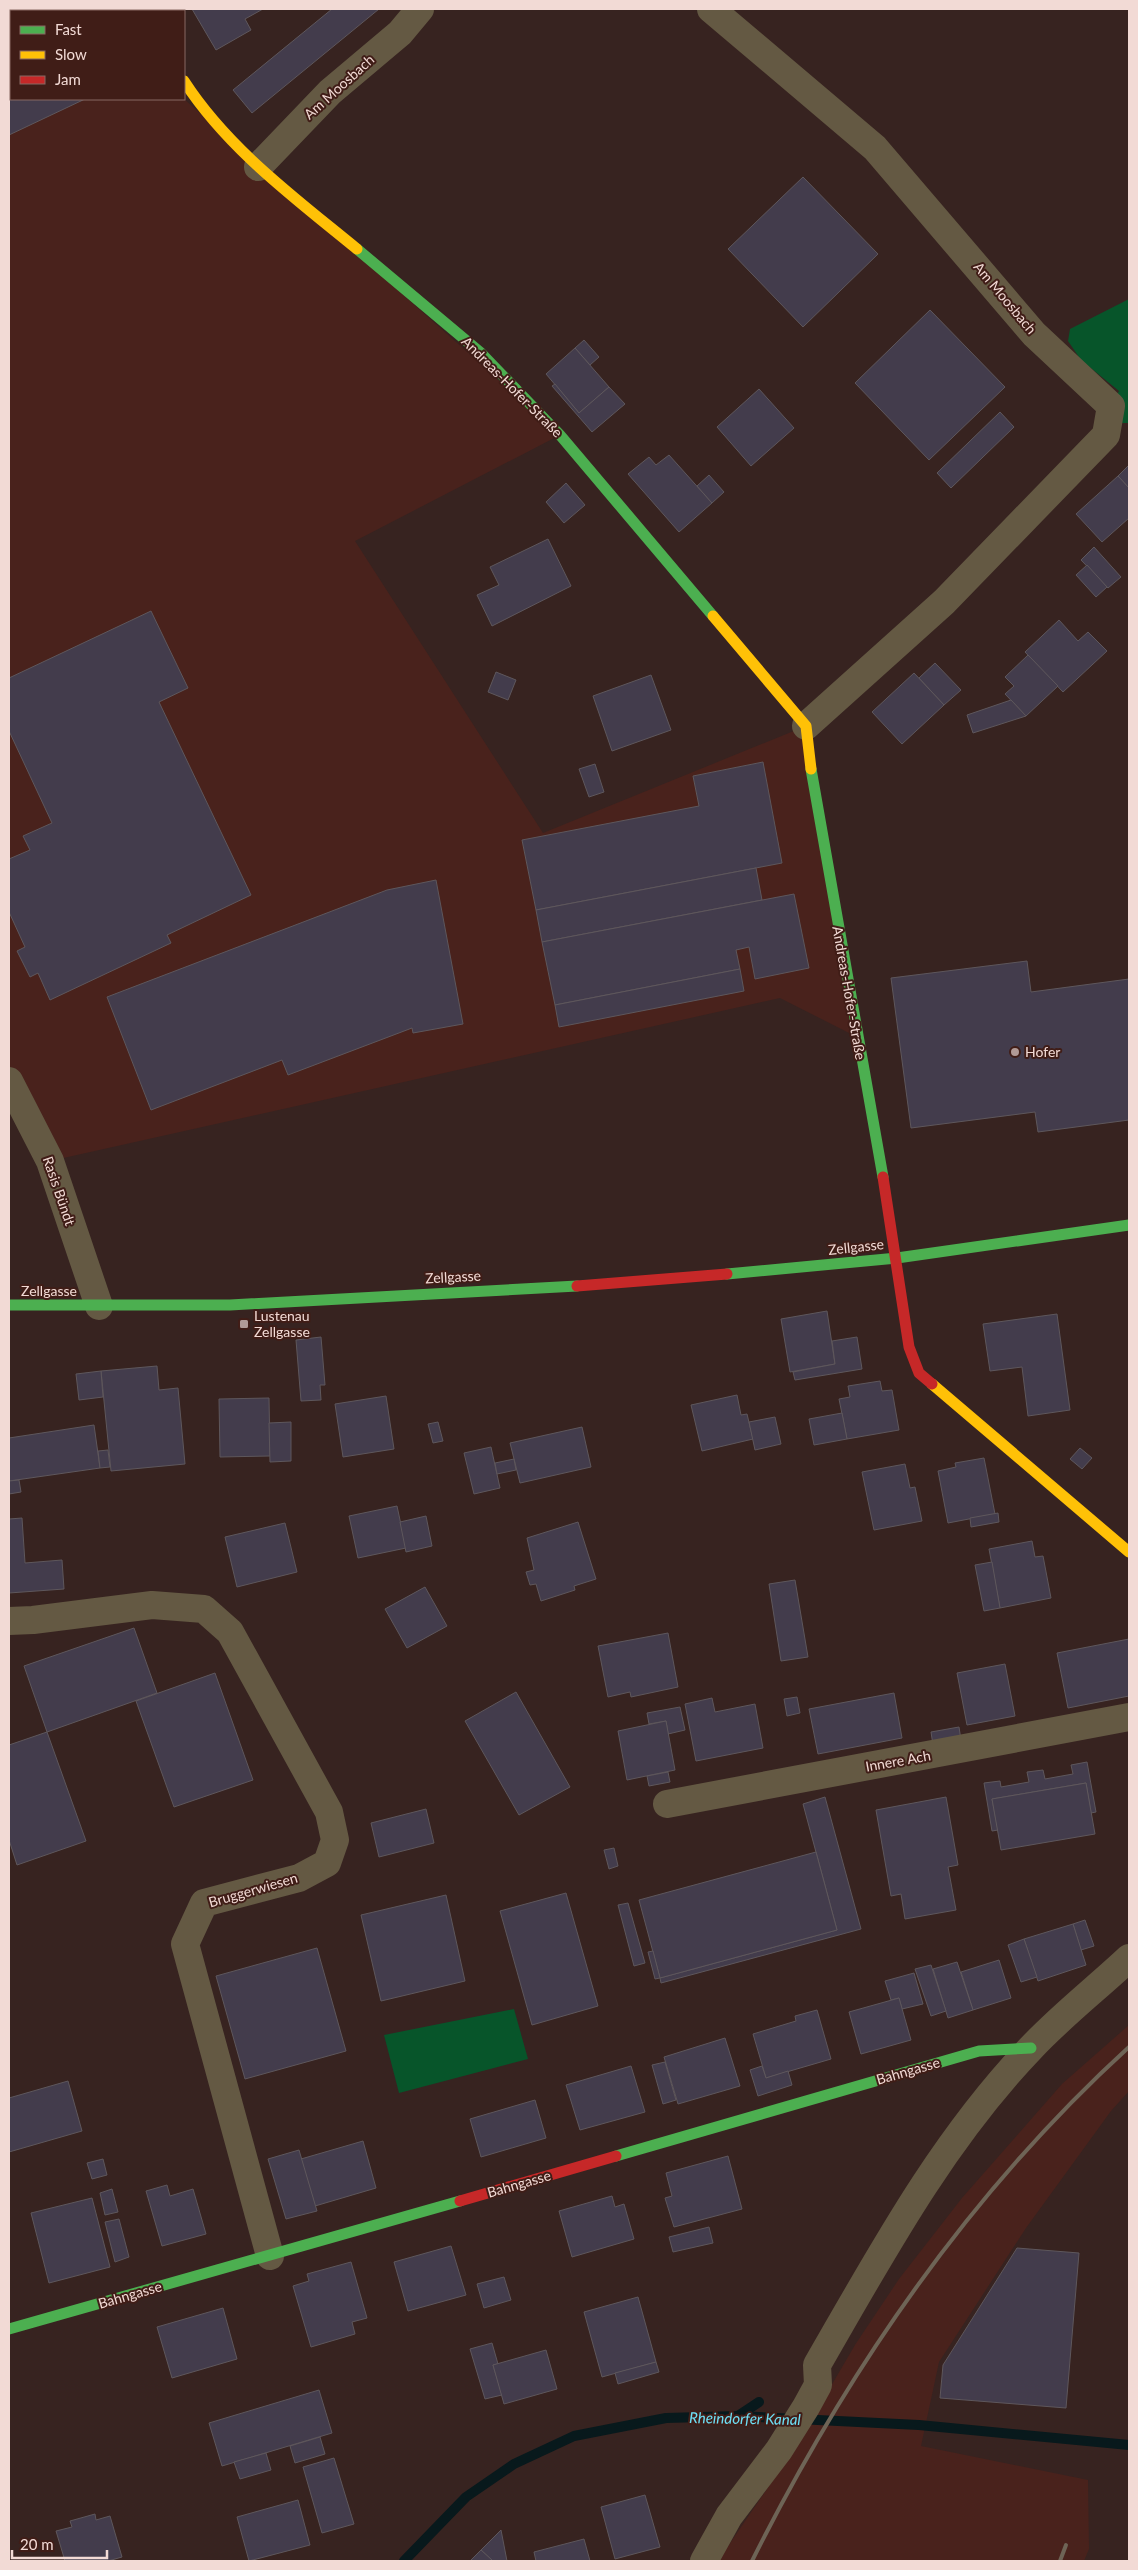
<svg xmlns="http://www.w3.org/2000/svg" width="1138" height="2570" font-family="Lato,sans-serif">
<rect width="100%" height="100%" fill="#372320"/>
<g fill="#49221c">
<path d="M9,9H137L139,11H11V99H184L560,435L355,541L543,833L806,726L857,1037L780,998L50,1161L9,1081Z"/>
<path d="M1129,2025V2091L1111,2111L1026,2228L939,2362L921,2446L1088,2480L1089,2549L1084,2561H718L796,2446L855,2345L899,2279L962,2198L1062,2084Z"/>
</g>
<g fill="#07552a">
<path d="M1129,299V423H1108L1111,406L1119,391L1081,360L1068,341L1070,329Z"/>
<path d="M514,2009L528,2059L399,2093L384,2035Z"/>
</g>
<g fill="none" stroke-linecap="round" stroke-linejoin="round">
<g stroke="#08191c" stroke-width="10">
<path d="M738,2416L759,2402"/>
<path d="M404,2561L466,2497L514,2464L574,2436L666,2418L738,2416L919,2425L1129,2445"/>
</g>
</g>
<g fill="#433c4c" stroke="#5e575c">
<path d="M9,9H74L76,11H11V99H85L9,135Z"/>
<path d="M192,9H263L245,19L251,30L216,50Z"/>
<path d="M332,9H379L252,113L233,90Z"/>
<path d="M803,177L878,254L803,327L728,249Z"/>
<path d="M930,310L1005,387L929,460L855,383Z"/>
<path d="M584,340L599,357L590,365L575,348Z"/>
<path d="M575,348L609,387L579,413L546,374Z"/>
<path d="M555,384L579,413L609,387L625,404L592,432L552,386Z"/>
<path d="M759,389L794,428L751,466L717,427Z"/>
<path d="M1000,412L1014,427L951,488L937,473Z"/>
<path d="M669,455L712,503L679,532L628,474L649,457L656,465Z"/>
<path d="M1129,465V488L1118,476Z"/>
<path d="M709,475L724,492L712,503L697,486Z"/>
<path d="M1118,476L1129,488V518L1102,542L1076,514Z"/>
<path d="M566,483L585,505L564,523L546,502Z"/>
<path d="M548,539L571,586L492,626L477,595L499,585L490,567Z"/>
<path d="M1094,547L1121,577L1108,588L1081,560Z"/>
<path d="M1087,565L1107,587L1096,597L1076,575Z"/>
<path d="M151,611L188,688L159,702L251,895L167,935L171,943L50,1000L38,973L30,977L17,951L25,947L9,912V859L30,850L23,836L52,823L9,731V678Z"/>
<path d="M1059,620L1078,641L1088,632L1107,651L1063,692L1025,652Z"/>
<path d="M1028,655L1058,686L1026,716L1005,694L1014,686L1005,677Z"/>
<path d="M935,663L961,690L944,705L919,678Z"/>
<path d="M496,672L516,680L508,700L488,692Z"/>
<path d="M914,673L944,705L902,744L872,712Z"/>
<path d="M651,675L671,730L612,751L593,696Z"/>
<path d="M1011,700L1026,716L973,733L967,715Z"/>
<path d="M763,762L782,863L536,910L522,840L699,806L693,776Z"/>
<path d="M595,764L604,792L589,797L579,769Z"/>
<path d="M756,868L762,900L542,942L536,910Z"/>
<path d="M436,880L463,1024L413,1033L412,1028L288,1075L282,1060L151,1110L107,997L387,890Z"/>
<path d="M794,894L809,968L755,979L749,947L736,950L740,969L555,1005L542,942Z"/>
<path d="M1027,961L1031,992L1129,979V1120L1038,1132L1035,1112L911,1128L891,978Z"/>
<path d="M740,969L744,991L559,1027L555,1005Z"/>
<path d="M827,1311L835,1364L790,1372L781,1319Z"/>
<path d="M1057,1314L1070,1410L1028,1416L1022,1367L990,1371L983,1324Z"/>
<path d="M321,1337L325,1385H320L321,1400L301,1401L296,1340Z"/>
<path d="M857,1337L862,1369L795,1380L793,1372L835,1364L832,1341Z"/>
<path d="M157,1366L159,1390L178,1388L185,1464L111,1471L101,1371Z"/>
<path d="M101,1371L103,1397L79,1400L76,1374Z"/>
<path d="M880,1381L882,1391L892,1390L899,1430L847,1439L839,1399L850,1397L848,1386Z"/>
<path d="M737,1395L741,1415L747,1414L753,1439L702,1451L691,1405Z"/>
<path d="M386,1396L394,1449L343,1457L335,1404Z"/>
<path d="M269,1398L270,1456L220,1457L219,1399Z"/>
<path d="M842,1413L847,1439L814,1445L809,1419Z"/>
<path d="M775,1417L781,1444L755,1450L749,1422Z"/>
<path d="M291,1422V1461L270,1462L269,1423Z"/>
<path d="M438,1422L443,1441L433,1443L428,1424Z"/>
<path d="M94,1425L100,1468L9,1481V1438Z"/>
<path d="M582,1427L591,1467L520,1483L510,1443Z"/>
<path d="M491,1447L500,1488L474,1494L464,1453Z"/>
<path d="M1080,1448L1092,1458L1082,1469L1070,1459Z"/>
<path d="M108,1450L110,1467L100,1468L98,1451Z"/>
<path d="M984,1458L995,1514L948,1523L938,1471L956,1467L955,1463Z"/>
<path d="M514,1459L516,1470L497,1474L495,1463Z"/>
<path d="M905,1464L910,1488L915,1487L922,1521L874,1530L862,1472Z"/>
<path d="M19,1480L21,1492L9,1494V1481Z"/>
<path d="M397,1506L406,1548L358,1558L349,1516Z"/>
<path d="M998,1513L999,1522L971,1527L970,1518Z"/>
<path d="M426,1516L432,1546L406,1552L400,1522Z"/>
<path d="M22,1518L25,1563L62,1560L64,1589L9,1593V1519Z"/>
<path d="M578,1522L596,1579L574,1586L575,1590L541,1601L536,1584L530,1585L526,1572L534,1570L527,1538Z"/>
<path d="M285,1523L297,1572L237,1587L225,1537Z"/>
<path d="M1032,1541L1035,1557L1043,1556L1051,1598L1000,1608L989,1549Z"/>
<path d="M992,1562L1000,1608L984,1611L975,1565Z"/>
<path d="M795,1580L808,1657L781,1661L769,1584Z"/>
<path d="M425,1587L447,1626L407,1648L385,1609Z"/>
<path d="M134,1628L157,1693L47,1732L24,1666Z"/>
<path d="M668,1633L678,1687L631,1697L630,1692L608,1697L598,1646Z"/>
<path d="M1129,1639V1696L1068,1708L1057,1653Z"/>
<path d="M1005,1664L1015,1716L967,1725L957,1673Z"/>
<path d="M215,1673L253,1780L174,1807L136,1701Z"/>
<path d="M516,1692L570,1787L519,1815L465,1721Z"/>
<path d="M894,1693L902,1738L818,1754L809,1709Z"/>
<path d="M797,1697L800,1713L787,1716L784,1699Z"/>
<path d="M712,1698L715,1712L755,1704L763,1748L696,1761L685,1704Z"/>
<path d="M680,1707L685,1730L668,1734L666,1721L649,1724L647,1713Z"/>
<path d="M666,1721L675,1770L627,1780L618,1731Z"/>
<path d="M959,1727L961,1740L933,1745L931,1732Z"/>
<path d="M47,1732L86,1841L17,1865L9,1840V1745Z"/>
<path d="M1087,1762L1096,1812L1091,1813L1086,1783L992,1799L998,1830L992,1831L984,1783L1000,1781L1001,1787L1029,1782L1027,1772L1043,1770L1045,1779L1073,1774L1071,1765Z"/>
<path d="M668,1772L670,1782L649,1786L647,1776Z"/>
<path d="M1086,1783L1095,1834L1001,1850L992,1799Z"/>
<path d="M825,1797L861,1929L661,1983L660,1978L837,1930L803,1804Z"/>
<path d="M946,1797L958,1865L948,1867L956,1910L905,1919L901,1894L891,1896L876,1810Z"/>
<path d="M426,1809L434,1843L379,1857L371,1823Z"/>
<path d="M614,1848L618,1866L609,1869L604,1850Z"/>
<path d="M816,1852L837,1930L660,1978L639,1900Z"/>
<path d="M566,1893L598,2006L532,2025L500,1911Z"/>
<path d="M446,1895L465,1981L381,2001L361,1915Z"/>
<path d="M628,1903L645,1963L634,1966L618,1905Z"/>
<path d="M1085,1920L1094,1946L1081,1950L1073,1924Z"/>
<path d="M1073,1924L1086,1965L1038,1981L1024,1939Z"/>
<path d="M1024,1939L1037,1977L1021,1982L1008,1945Z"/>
<path d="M317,1948L346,2051L245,2079L216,1976Z"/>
<path d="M653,1951L660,1978L655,1979L648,1952Z"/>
<path d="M999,1960L1011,1998L973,2010L961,1972Z"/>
<path d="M957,1962L973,2010L948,2018L933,1969Z"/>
<path d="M931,1965L946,2011L931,2016L915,1969Z"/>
<path d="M914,1973L923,2004L902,2009L899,1998L891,2000L885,1981Z"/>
<path d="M899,1998L911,2040L861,2054L849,2012Z"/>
<path d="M817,2010L831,2059L766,2078L753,2034L796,2021L795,2016Z"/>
<path d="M725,2038L740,2086L678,2104L664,2057Z"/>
<path d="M665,2062L676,2100L663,2104L652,2065Z"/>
<path d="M631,2066L645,2112L580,2130L566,2085Z"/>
<path d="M762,2066L766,2078L788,2071L792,2085L758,2096L750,2070Z"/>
<path d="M68,2081L82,2131L9,2152V2098Z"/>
<path d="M535,2100L546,2138L481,2157L470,2119Z"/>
<path d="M363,2141L376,2188L315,2206L301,2159Z"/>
<path d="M299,2150L317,2211L286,2219L268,2159Z"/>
<path d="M728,2156L742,2209L674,2227L665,2198L672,2196L666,2173Z"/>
<path d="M103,2159L107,2175L92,2179L87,2163Z"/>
<path d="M167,2185L170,2196L193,2189L206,2234L162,2246L146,2191Z"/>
<path d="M112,2189L118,2212L105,2215L100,2193Z"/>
<path d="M612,2196L615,2207L624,2204L634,2239L572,2257L559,2211Z"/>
<path d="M92,2198L110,2267L49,2283L31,2213Z"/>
<path d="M119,2219L129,2257L115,2262L105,2222Z"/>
<path d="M709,2227L713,2243L673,2252L669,2237Z"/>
<path d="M451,2246L466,2295L408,2311L394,2262Z"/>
<path d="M1017,2248L1079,2253L1066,2408L940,2398L943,2365Z"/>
<path d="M351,2262L367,2318L352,2322L355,2334L311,2347L293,2286L309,2281L307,2274Z"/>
<path d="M504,2277L511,2300L484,2308L477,2284Z"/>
<path d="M638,2297L656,2362L602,2377L584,2312Z"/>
<path d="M223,2308L237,2359L172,2378L157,2327Z"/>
<path d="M492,2343L498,2364L493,2365L502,2395L485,2399L470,2349Z"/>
<path d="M546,2350L557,2389L504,2404L493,2365Z"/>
<path d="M656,2362L659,2372L618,2384L615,2373Z"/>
<path d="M319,2390L332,2433L222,2466L209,2423Z"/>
<path d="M320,2437L325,2454L295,2463L290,2446Z"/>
<path d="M266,2453L271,2470L240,2479L234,2462Z"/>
<path d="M334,2458L354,2524L322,2533L303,2467Z"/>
<path d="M645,2495L660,2547L615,2559L601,2507Z"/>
<path d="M298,2500L310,2545L249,2561L237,2517Z"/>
<path d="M95,2514L96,2520L110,2516L122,2557L108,2561H65L56,2531L72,2527L70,2521Z"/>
<path d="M501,2530L507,2561H493L481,2550Z"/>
<path d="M584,2539L590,2561H536L534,2552Z"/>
<path d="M481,2550L493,2561H470Z"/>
</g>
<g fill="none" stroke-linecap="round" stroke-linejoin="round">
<g stroke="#645943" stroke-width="28">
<path d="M137,9L139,11"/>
<path d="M711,9L875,148L1034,334L1111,406L1106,435L944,602L806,726"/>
<path d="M258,167L330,92L400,33L420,9"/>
<path d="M9,1081L50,1161L99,1306"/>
<path d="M9,1621L33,1620L152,1605L204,1609L230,1632L329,1812L335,1840L327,1863L299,1878L204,1903L185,1944L270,2256"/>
<path d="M667,1804L1129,1717"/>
<path d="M704,2561L729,2516L779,2450L806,2407L818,2385L817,2365C881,2254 942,2141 1031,2048C1061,2016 1097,1988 1129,1958"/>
</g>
<g stroke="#4caf50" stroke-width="11">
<path d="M357,249L481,353L560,435L713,616"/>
<path d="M811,769L883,1177"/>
<path d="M727,1274L897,1258L1129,1225"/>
<path d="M9,1305H230L577,1286"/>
<path d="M616,2156L979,2051L1031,2048"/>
<path d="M9,2329L460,2201"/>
</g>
<g stroke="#ffc107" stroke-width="11">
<path d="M184,81C228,149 295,198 357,249"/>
<path d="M713,616L806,726L811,769"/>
<path d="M932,1384L1129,1552"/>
</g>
<g stroke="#c62828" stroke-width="11">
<path d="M883,1177L909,1347L919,1373L932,1384"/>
<path d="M577,1286L727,1274"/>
<path d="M460,2201L616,2156"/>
</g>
<g stroke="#6e6456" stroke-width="4">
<path d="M752,2561C847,2371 971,2191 1129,2047"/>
<path d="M1060,2561L1066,2545"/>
</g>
</g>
<g fill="#b19a96" stroke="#401d17" stroke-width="2">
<circle cx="1015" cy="1052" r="5"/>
<rect x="239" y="1319" width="10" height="10" rx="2.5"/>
</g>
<g text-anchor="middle" stroke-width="4" stroke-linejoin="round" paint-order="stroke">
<g font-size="14" fill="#f2dad5" stroke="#401d17">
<text transform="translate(339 87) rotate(-42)" y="5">Am Moosbach</text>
<text transform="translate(1005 298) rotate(50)" y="5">Am Moosbach</text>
<text transform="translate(512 387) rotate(45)" y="5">Andreas-Hofer-Straße</text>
<text transform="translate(849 993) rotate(80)" y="5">Andreas-Hofer-Straße</text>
<text transform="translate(59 1191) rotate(71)" y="5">Rasis Bündt</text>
<text transform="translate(856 1247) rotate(-6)" y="5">Zellgasse</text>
<text transform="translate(453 1277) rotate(-3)" y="5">Zellgasse</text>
<text x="49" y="1296">Zellgasse</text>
<text transform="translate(898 1761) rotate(-10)" y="5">Innere Ach</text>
<text transform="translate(253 1890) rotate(-16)" y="5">Bruggerwiesen</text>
<text transform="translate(908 2071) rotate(-16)" y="5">Bahngasse</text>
<text transform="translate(519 2184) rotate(-16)" y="5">Bahngasse</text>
<text transform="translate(130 2295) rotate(-16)" y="5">Bahngasse</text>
</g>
<g font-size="14" fill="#f2dad5" stroke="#401d17" text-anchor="start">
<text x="1025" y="1057">Hofer</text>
<text x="254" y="1321">Lustenau<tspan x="254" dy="16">Zellgasse</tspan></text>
</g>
<g font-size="15" font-style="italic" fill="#6de0f6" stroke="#401d17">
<text transform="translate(745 2419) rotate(1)" y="5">Rheindorfer Kanal</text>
</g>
</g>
<rect width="1138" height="2570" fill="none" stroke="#f2dad5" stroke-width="20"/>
<rect x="10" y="10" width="175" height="90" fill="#401d17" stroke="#876963"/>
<rect x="20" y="26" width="25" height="8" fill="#4caf50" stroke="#876963"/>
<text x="55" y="35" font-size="15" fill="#f2dad5">Fast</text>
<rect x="20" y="51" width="25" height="8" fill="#ffc107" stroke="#876963"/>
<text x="55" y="60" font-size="15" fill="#f2dad5">Slow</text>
<rect x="20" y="76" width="25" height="8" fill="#c62828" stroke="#876963"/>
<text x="55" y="85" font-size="15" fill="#f2dad5">Jam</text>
<path d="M12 2550v8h95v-8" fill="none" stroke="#f2dad5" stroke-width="2.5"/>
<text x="20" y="2550" font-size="15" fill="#f2dad5" stroke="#401d17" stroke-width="4" paint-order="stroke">20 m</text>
</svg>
